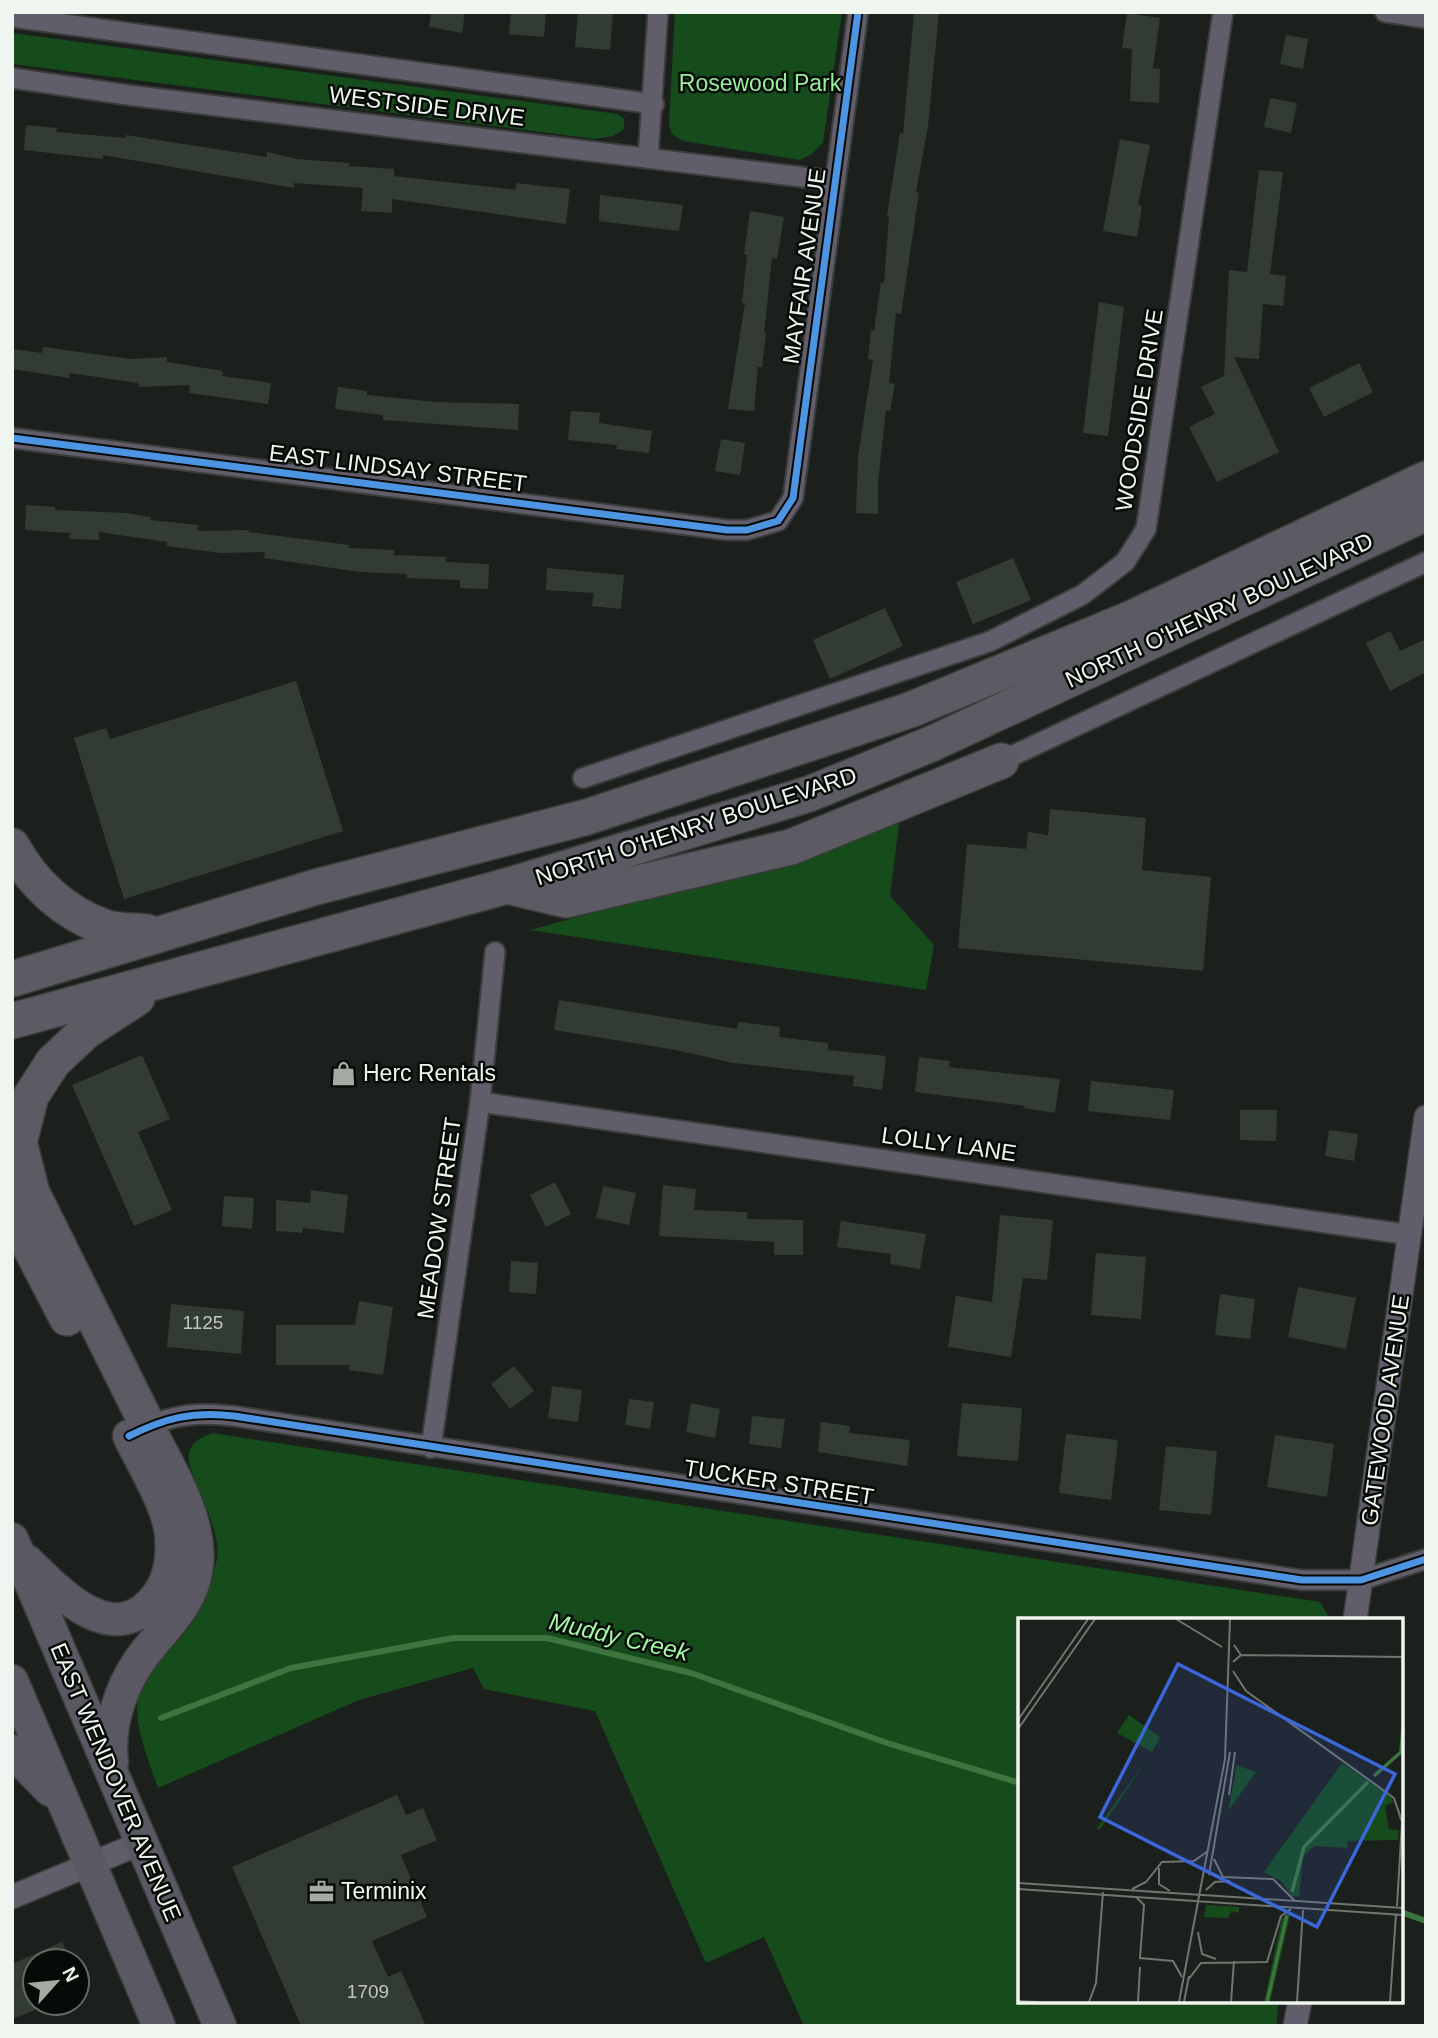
<svg xmlns="http://www.w3.org/2000/svg" width="1438" height="2038" font-family="Arial,sans-serif">
<rect width="100%" height="100%" fill="#1c201c"/>
<g fill="#164b1c">
<path d="M675,12H842L823,142L812,154L800,160L683,141L672,134L669,124Z"/>
<path d="M12,33L618,114L624,119V129L613,136L595,139L12,64Z"/>
<path d="M900,816L890,896L934,945L926,990L530,930L744,872Z"/>
<path d="M212,1433L1320,1602L1328,1615V1620H1020V2001H1279L1276,2026H804L764,1937L706,1963L595,1711L484,1689L473,1668L359,1700L158,1788C150,1763 131,1721 139,1695C147,1668 170,1652 186,1631C204,1609 211,1587 217,1559C223,1526 184,1471 189,1453C192,1441 202,1437 212,1433Z"/>
</g>
<g fill="none" stroke-linecap="round" stroke-linejoin="round">
<g stroke="#3d753f" stroke-width="6">
<path d="M161,1718L291,1668L453,1638H547L691,1673L887,1743L1020,1783"/>
<path d="M1401,1912L1426,1921"/>
</g>
</g>
<g fill="#323c33">
<path d="M431,12H465L462,33L429,27Z"/>
<path d="M511,12H546L544,37L509,34Z"/>
<path d="M578,12H613L610,50L575,47Z"/>
<path d="M914,12H939L928,126L916,192L919,193L901,314L896,313L889,383L895,384L890,411L886,410L878,482V514L856,513L858,456L873,360L868,359L871,330L874,331L881,282L884,283L889,216H887L900,133L903,134Z"/>
<path d="M1127,13L1160,18L1153,68L1160,69L1159,103L1130,101L1132,49L1122,48Z"/>
<path d="M1286,35L1308,39L1303,69L1280,64Z"/>
<path d="M1270,98L1297,103L1291,133L1264,127Z"/>
<path d="M26,125L57,128L56,132L126,138V135L267,157V152L297,159L350,163L349,166L394,169V176L516,190V183L570,189L566,224L392,199V213L361,211L363,188L294,183V188L103,155V159L24,150Z"/>
<path d="M1120,139L1150,145L1138,205L1142,206L1137,237L1103,231Z"/>
<path d="M1259,170L1283,172L1270,274L1286,276L1283,306L1263,304L1259,359L1234,357L1279,452L1217,482L1189,427L1215,414L1201,387L1224,376L1229,270L1247,272Z"/>
<path d="M600,195L683,205L679,231L599,221Z"/>
<path d="M750,211L784,217L777,259L772,258L764,333H766L762,367H758L754,411L728,409L745,303H742L747,255L744,254Z"/>
<path d="M1099,302L1124,307L1108,436L1083,433Z"/>
<path d="M43,347L131,359L167,357V362L223,371L222,376L271,383L268,404L189,393L190,385L139,387L138,383L70,373L69,378L12,369V349L42,353Z"/>
<path d="M1359,363L1373,392L1324,417L1309,388Z"/>
<path d="M338,387L367,391V395L435,402L519,404L518,430L383,420V415L335,409Z"/>
<path d="M571,411L600,413L599,423L652,431L649,453L616,449L617,445L568,440Z"/>
<path d="M721,439L745,443L740,475L715,471Z"/>
<path d="M26,505L55,507V510L126,513L151,517L150,520L198,525V531L249,530V532L349,545V548L394,550V555L446,557V562L489,564L488,589L460,588V580L407,578V574L360,572L264,558L265,552L221,553L167,546V542L99,532V540L69,539L70,533L25,530Z"/>
<path d="M1013,558L1031,600L973,624L956,582Z"/>
<path d="M547,568L624,575L621,609L592,606L594,593L546,590Z"/>
<path d="M885,608L903,646L830,679L813,640Z"/>
<path d="M1390,631L1400,651L1426,639V672L1390,691L1366,643Z"/>
<path d="M296,681L343,831L124,899L74,738L106,728L110,739Z"/>
<path d="M1050,809L1146,818L1142,870L1211,877L1203,971L958,948L967,844L1026,849L1028,832L1048,835Z"/>
<path d="M559,1000L737,1029L738,1022L780,1027L779,1037L828,1043V1050L886,1056L882,1090L853,1086L854,1076L733,1063L676,1050L554,1030Z"/>
<path d="M142,1055L170,1119L138,1132L172,1210L134,1226L72,1085Z"/>
<path d="M919,1057L950,1061L949,1067L1060,1079L1055,1113L1024,1108L1025,1106L915,1092Z"/>
<path d="M1091,1081L1174,1090L1170,1120L1088,1111Z"/>
<path d="M1240,1110H1277L1276,1141L1240,1140Z"/>
<path d="M1329,1130L1358,1134L1354,1161L1325,1156Z"/>
<path d="M555,1182L571,1214L546,1227L530,1195Z"/>
<path d="M663,1185L696,1189L694,1210L747,1212V1219L803,1220V1255H774V1242L659,1236Z"/>
<path d="M603,1186L636,1193L629,1225L596,1218Z"/>
<path d="M311,1190L348,1195L344,1233L303,1228L302,1233L276,1231V1200L310,1203Z"/>
<path d="M224,1196L254,1198L252,1229L222,1226Z"/>
<path d="M1000,1215L1053,1220L1047,1280L1023,1278L1011,1357L948,1347L956,1296L992,1302Z"/>
<path d="M841,1221L926,1234L920,1269L890,1264L891,1254L837,1247Z"/>
<path d="M1096,1253L1146,1257L1141,1319L1091,1315Z"/>
<path d="M511,1261L538,1263L536,1294L509,1292Z"/>
<path d="M1298,1287L1356,1298L1346,1349L1288,1337Z"/>
<path d="M1220,1294L1255,1299L1250,1339L1215,1335Z"/>
<path d="M359,1301L393,1307L383,1375L349,1370L350,1365H276V1325H355Z"/>
<path d="M171,1304L244,1311L241,1354L167,1347Z"/>
<path d="M514,1366L534,1391L510,1409L491,1384Z"/>
<path d="M552,1386L582,1390L578,1422L548,1418Z"/>
<path d="M629,1399L654,1402L650,1429L625,1425Z"/>
<path d="M691,1403L720,1409L715,1438L686,1432Z"/>
<path d="M962,1403L1022,1408L1018,1461L957,1456Z"/>
<path d="M752,1416L785,1419L781,1448L749,1444Z"/>
<path d="M821,1422L850,1426L849,1433L910,1440L907,1466L818,1452Z"/>
<path d="M1066,1434L1118,1440L1111,1500L1059,1493Z"/>
<path d="M1275,1435L1334,1444L1327,1497L1267,1487Z"/>
<path d="M1166,1446L1217,1451L1211,1515L1159,1510Z"/>
<path d="M397,1795L406,1815L423,1808L437,1840L401,1855L427,1917L372,1941L388,1977L401,1971L426,2026H301L232,1867Z"/>
<path d="M62,1942L71,1961H35V2010L12,2019V1964Z"/>
</g>
<g fill="none" stroke-linecap="round" stroke-linejoin="round">
<defs>
<g id="minor">
<path d="M1385,12L1426,18"/>
<path d="M12,17L654,104"/>
<path d="M12,78L128,95L835,181"/>
<path d="M648,157L658,12"/>
<path d="M12,438L727,530H747L778,521L793,498L858,12"/>
<path d="M1001,761L1426,562"/>
<path d="M583,778L991,641L1082,595L1125,562L1146,529L1223,12"/>
<path d="M480,1102L1411,1235"/>
<path d="M142,1429C173,1414 200,1412 234,1416L1302,1580H1361L1426,1559"/>
<path d="M431,1448L480,1102L495,952"/>
</g>
<g id="tertiary">
<path d="M1355,1620L1426,1117"/>
<path d="M12,1897L141,1843"/>
<path d="M1295,2026L1300,2001"/>
</g>
<g id="trunk">
<path d="M12,1539L220,2026"/>
<path d="M27,1561C58,1591 109,1647 151,1603C170,1584 173,1560 171,1534C168,1505 142,1463 129,1436"/>
<path d="M12,1681L159,2026"/>
<path d="M12,1751L50,1790"/>
<path d="M112,1762C108,1727 119,1691 139,1661C160,1631 193,1606 197,1566C202,1518 169,1468 148,1426"/>
</g>
<g id="motorway">
<path d="M12,846C32,883 64,913 104,927C116,932 134,930 147,932"/>
<path d="M507,886L566,900L791,847L1001,761"/>
<path d="M12,979L316,887L587,817L910,710L1130,619L1426,479"/>
<path d="M137,998L86,1031L53,1062L31,1096L19,1142L32,1193L148,1426"/>
<path d="M12,1021L507,886L809,794L931,744L1426,513"/>
<path d="M12,1212L67,1318"/>
</g>
</defs>
<use href="#minor" stroke="#3a3d3a" stroke-width="23"/>
<use href="#tertiary" stroke="#3a3d3a" stroke-width="26"/>
<use href="#trunk" stroke="#3a3d3a" stroke-width="35"/>
<use href="#motorway" stroke="#3a3d3a" stroke-width="38"/>
<use href="#minor" stroke="#625d6b" stroke-width="19"/>
<use href="#tertiary" stroke="#625d6b" stroke-width="23"/>
<use href="#trunk" stroke="#5a5862" stroke-width="32"/>
<use href="#motorway" stroke="#5c5b63" stroke-width="35"/>
<defs>
<g id="cycleway">
<path d="M12,438L727,530H747L778,521L793,498L858,12"/>
<path d="M129,1436C165,1418 193,1411 234,1416L1302,1580H1361L1426,1559"/>
</g>
</defs>
<use href="#cycleway" stroke="#070b07" stroke-width="11"/>
<use href="#cycleway" stroke="#4d94e3" stroke-width="7"/>
</g>
<defs>
<symbol id="shop-bare" viewBox="-9 -9 18 18"><path d="M-5-2.5h2.3a2.7 3.5 0 0 1 5.4 0H5L5.5 6h-11ZM-1.5-2.5h3a1.5 2.3 0 0 0-3 0Z" fill="#a5aaa5" stroke="#070b07" stroke-width="2.5" paint-order="stroke"/></symbol>
<symbol id="office-bare" viewBox="-9 -9 18 18"><path d="M-6-3h4V-5.5h4V-3h4V5H-6ZM-1-4.5V-3h2v-1.5ZM-6 0V1H6V0Z" fill="#a5aaa5" stroke="#070b07" stroke-width="2.5" paint-order="stroke"/></symbol>
</defs>
<g fill-rule="evenodd">
<use href="#shop-bare" x="326" y="1056" width="35" height="35"/>
<use href="#office-bare" x="304" y="1874" width="35" height="35"/>
</g>
<g text-anchor="middle" stroke-width="5" stroke-linejoin="round" paint-order="stroke">
<g font-size="19" fill="#c0c7c0">
<text x="203" y="1329">1125</text>
<text x="368" y="1998">1709</text>
</g>
<g font-size="23" fill="#99ed9b" stroke="#070b07">
<text x="760" y="91">Rosewood Park</text>
</g>
<g font-size="23" fill="#eff5ef" stroke="#070b07">
<text transform="translate(427 106) rotate(7)" y="8">WESTSIDE DRIVE</text>
<text transform="translate(804 266) rotate(-82)" y="8">MAYFAIR AVENUE</text>
<text transform="translate(1139 410) rotate(-81)" y="8">WOODSIDE DRIVE</text>
<text transform="translate(398 468) rotate(7)" y="8">EAST LINDSAY STREET</text>
<text transform="translate(1219 610) rotate(-25)" y="8">NORTH O'HENRY BOULEVARD</text>
<text transform="translate(696 826) rotate(-18)" y="8">NORTH O'HENRY BOULEVARD</text>
<text transform="translate(949 1144) rotate(8)" y="8">LOLLY LANE</text>
<text transform="translate(439 1218) rotate(-82)" y="8">MEADOW STREET</text>
<text transform="translate(1385 1410) rotate(-82)" y="8">GATEWOOD AVENUE</text>
<text transform="translate(779 1482) rotate(9)" y="8">TUCKER STREET</text>
<text transform="translate(116 1782) rotate(67)" y="8">EAST WENDOVER AVENUE</text>
</g>
<g font-size="23" fill="#eff5ef" stroke="#070b07" text-anchor="start">
<text x="363" y="1081">Herc Rentals</text>
<text x="341" y="1899">Terminix</text>
</g>
<g font-size="24" font-style="italic" fill="#a3f7a5" stroke="#070b07">
<text transform="translate(619 1637) rotate(13)" y="8">Muddy Creek</text>
</g>
</g>
<g transform="translate(1018 1618)">
<rect width="385" height="385" fill="#1c201c"/>
<path d="M111,97L142,119L134,134L99,115ZM130,140L83,210L80,212L79,210ZM324,145L373,179L376,184L367,188L371,211L381,212L380,222L330,223L329,230L296,228L285,239L281,279L274,278L263,263L246,254ZM218,147L238,154L210,193L217,158ZM188,287L221,289V295L213,293L210,300L186,299ZM273,294L252,384H246L264,300Z" fill="#164b1c"/>
<path fill="none" stroke="#3d753f" stroke-width="3.5" d="M356,158L383,134L385,109M274,274L286,229L350,164M249,384L269,297"/>
<path fill="none" stroke="#707570" stroke-width="2" d="M158,1L204,29M223,37L385,39M215,44L223,37L216,27M215,53L228,73M228,73L376,180L384,204L379,288M0,102L70,1M0,111L77,1M211,177L217,134M196,241L205,259L255,261L277,283M141,250V266L152,273M191,257L212,134M0,265L385,290M0,271L385,297M114,271L128,264L144,244L176,243L190,233M188,272L197,264L212,263M118,279L126,287L122,340L155,343L164,359M180,314L184,336L198,341M170,362L183,345L249,344L263,298L273,291M0,383L21,384M71,384L78,365L85,274M120,384L122,349M161,384L207,141L212,1M166,384L171,358M213,384L216,343M279,384L285,292M372,384L378,296"/>
<path fill="#3c67db" fill-opacity="0.15" stroke="#3c67db" stroke-width="3.5" d="M160,46L377,156L299,309L82,199Z"/>
<rect width="385" height="385" fill="none" stroke="#eff5ef" stroke-width="3.5"/>
</g>
<rect width="1438" height="2038" fill="none" stroke="#eff5ef" stroke-width="28"/>
<g transform="translate(56 1982) rotate(63)"><circle r="33" fill="#070b07" stroke="#646964" stroke-width="2"/>
<path d="M0-5L12 26L0 18L-12 26Z" fill="#a5aaa5"/>
<text y="-10" font-size="19" font-weight="bold" text-anchor="middle" fill="#eff5ef">N</text>
</g>
</svg>
